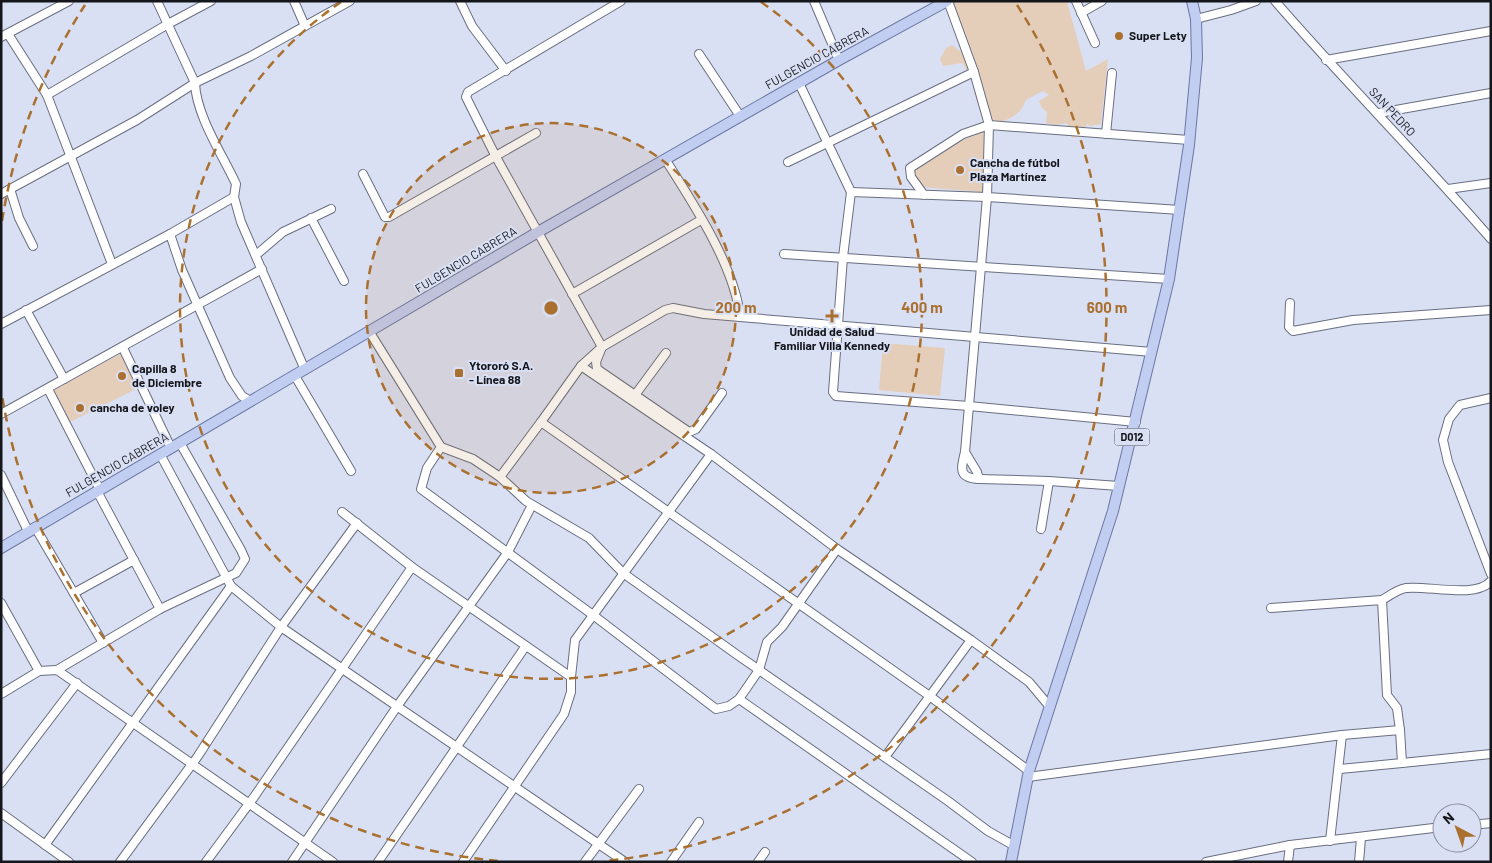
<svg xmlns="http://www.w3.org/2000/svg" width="1492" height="863" font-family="Barlow,sans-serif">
<rect width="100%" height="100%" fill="#dae0f4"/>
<g fill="#e4ceba">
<path d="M953,1H1067L1086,71L1108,59L1101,124L1090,126L1087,124L1081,136L1072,138L1067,123L1056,125L1046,123L1047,112L1042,108L1039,101L1049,95L1043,91L1026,100C1019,119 1003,123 985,123C982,110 972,98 975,84C969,78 968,70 962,63L943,66L940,59L946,48L952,45L961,52L954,27L958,21Z"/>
<path d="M985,129L982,192L921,187L913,170L936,154Z"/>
<path d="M883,343L945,348L940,396L879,390Z"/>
<path d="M122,353L138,388L68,423L52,390Z"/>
</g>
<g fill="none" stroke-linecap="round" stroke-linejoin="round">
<defs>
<g id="minor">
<path d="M294,1L305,26"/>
<path d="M460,1L472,26L506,71"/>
<path d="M621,1L468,92L466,97L496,157L602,347L596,362L597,369L689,432L696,429L722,393"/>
<path d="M814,1L839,60"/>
<path d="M948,1L974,72L989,125L987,197L965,452C961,469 958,478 979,479L1049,481L1119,486"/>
<path d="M1076,1L1095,43"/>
<path d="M1275,1C1345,82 1421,158 1491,239"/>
<path d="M1081,13L1102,1"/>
<path d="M1196,19L1231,10L1256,1"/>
<path d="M8,34L47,95L112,264"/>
<path d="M1,37L69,1"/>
<path d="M699,54L740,116"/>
<path d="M1326,60L1491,31"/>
<path d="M799,83L851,192"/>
<path d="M47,95L168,24L211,1"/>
<path d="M1379,113L1491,93"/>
<path d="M1106,134L1112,73"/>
<path d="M665,159C693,203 734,265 740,316"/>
<path d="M788,162L974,72"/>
<path d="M363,174L385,217H389L536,133"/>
<path d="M10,189L19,218L33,246"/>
<path d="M1448,189L1491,183"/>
<path d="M1,194L137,120L195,83L251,56L350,1"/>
<path d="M924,195L911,177L910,168L963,134L989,125L1189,140"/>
<path d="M234,197L241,222L305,370"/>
<path d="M311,218L344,281"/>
<path d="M170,234L182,270L230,378L242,396L250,401"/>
<path d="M784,254L1169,279"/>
<path d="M256,255L283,232L331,209"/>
<path d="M572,294L701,220"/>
<path d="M1290,303L1289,327L1293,331L1353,320L1491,310"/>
<path d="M26,310L64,379"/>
<path d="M1,324L170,234L234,197L236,184C222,154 196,115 195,83L157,1"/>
<path d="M369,331L441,447L427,468L421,489L593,615L716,709L729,706L739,699L759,670L767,642L782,627L837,549"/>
<path d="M123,348L171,448"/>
<path d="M581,366L711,454L837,549L971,640L1029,682L1050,707"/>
<path d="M295,376L351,471"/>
<path d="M48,389L100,490"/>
<path d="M635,395L666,353"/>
<path d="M1491,398L1460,405L1449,419L1443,440L1448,462L1491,574"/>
<path d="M1,414L262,269"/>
<path d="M1136,422L969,406L836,396L833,392L843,257L851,192L987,197L1180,210"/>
<path d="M441,447L473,459L500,477L541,422"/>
<path d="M965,452L977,472L979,479"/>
<path d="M160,454L231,586L281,627L625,862"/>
<path d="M1,475L28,531"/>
<path d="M500,477L526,501L589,538L623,573L736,654L948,801L988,831L1013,845"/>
<path d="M97,491L160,609"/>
<path d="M342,512L412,567L571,677V692L564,714L463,862"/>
<path d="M35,527L103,643"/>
<path d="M1041,529L1049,481"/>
<path d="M74,593L134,560"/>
<path d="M1382,600C1389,596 1398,589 1406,588C1427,585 1476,599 1491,581"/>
<path d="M1,603L39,671"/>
<path d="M1271,608L1382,600L1387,695L1397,708L1400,730"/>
<path d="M57,670L160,609L236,573L245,559L241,550L180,443"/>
<path d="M571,677L575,640L711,454"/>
<path d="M1,694L39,671L57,670L333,862"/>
<path d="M739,699L972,862"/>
<path d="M885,757L971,640"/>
<path d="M1402,763L1491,754"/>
<path d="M1340,769L1402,763L1400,730L1342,735"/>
<path d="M1029,771L931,697L541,422L581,366L602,347L665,310L673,308L704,314L1152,352"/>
<path d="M1028,777L1342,735L1330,841"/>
<path d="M1,783L77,683"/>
<path d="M1,813L69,862"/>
<path d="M1472,825L1491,823"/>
<path d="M45,845L231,586"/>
<path d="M120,862L198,756L281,627L357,523"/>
<path d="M206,862L254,797L412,567"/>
<path d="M292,862L398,705L508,552L532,505"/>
<path d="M378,862L525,647"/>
<path d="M585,862L639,789"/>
<path d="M671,862L699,822"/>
<path d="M758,862L765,852"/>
<path d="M1206,862L1290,845L1442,827"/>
<path d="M1288,862L1290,845"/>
<path d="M1359,862L1361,838"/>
</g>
<g id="major">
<path d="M1,548L538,232L839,60L947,1"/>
<path d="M1011,862L1029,771L1113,511L1169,279L1189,145L1197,58L1196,19L1192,1"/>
</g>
</defs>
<use href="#minor" stroke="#696e80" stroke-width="10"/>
<use href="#major" stroke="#6a78a1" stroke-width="12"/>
<use href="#minor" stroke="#fff" stroke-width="8"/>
<use href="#major" stroke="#c2cdf2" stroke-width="10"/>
</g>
<circle cx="551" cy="308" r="185" fill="#aa7030" fill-opacity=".12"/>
<g fill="none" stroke="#aa7030" stroke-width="2.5" stroke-dasharray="9 6">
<circle cx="551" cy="308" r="185"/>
<path d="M761 2A371 371 0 1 1 341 2"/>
<path d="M498 861A556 556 0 0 1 2 395M2 221A556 556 0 0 1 85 5M1017 5A556 556 0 0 1 604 861"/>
</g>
<g fill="#aa7030" stroke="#dae0f4" stroke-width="2">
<circle cx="1119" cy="36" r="5"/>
<circle cx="960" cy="170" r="5"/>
<path d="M829.5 308.5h5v5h5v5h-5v5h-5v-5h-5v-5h5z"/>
<rect x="454" y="368" width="10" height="10" rx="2.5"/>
<circle cx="122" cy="376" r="5"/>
<circle cx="80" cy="408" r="5"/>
</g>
<g text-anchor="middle" stroke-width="4" stroke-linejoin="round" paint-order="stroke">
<rect fill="#dae0f4" stroke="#4f535d" stroke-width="1" x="1114.5" y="428.5" width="35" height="17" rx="4"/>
<g font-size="11" font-weight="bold" fill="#14161c">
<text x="1132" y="441">D012</text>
</g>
<g font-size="12" font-weight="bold" fill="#14161c" stroke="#dae0f4" text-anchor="start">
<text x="1129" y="40">Super Lety</text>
<text x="970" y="167">Cancha de fútbol<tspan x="970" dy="14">Plaza Martínez</tspan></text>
<text x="832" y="336" text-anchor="middle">Unidad de Salud<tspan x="832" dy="14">Familiar Villa Kennedy</tspan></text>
<text x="469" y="370">Ytororó S.A.<tspan x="469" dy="14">- Línea 88</tspan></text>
<text x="132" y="373">Capilla 8<tspan x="132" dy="14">de Diciembre</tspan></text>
<text x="90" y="412">cancha de voley</text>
</g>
<g font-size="12" fill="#14161c" stroke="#dae0f4">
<text transform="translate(817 58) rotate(-29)" y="4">FULGENCIO CABRERA</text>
<text transform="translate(1392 112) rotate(47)" y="4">SAN PEDRO</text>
<text transform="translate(466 260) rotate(-31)" y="4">FULGENCIO CABRERA</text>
<text transform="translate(117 465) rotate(-30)" y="4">FULGENCIO CABRERA</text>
</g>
</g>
<circle cx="551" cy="308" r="8" fill="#aa7030" stroke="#dae0f4" stroke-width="2.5"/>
<g font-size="15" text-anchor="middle" font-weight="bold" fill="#aa7030" stroke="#dae0f4" stroke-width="4" stroke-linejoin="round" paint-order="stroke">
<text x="736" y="313">200 m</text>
<text x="922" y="313">400 m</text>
<text x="1107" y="313">600 m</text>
</g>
<rect width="1492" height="863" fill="none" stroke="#14161c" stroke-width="5"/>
<g transform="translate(1457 828) rotate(319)"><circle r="24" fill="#dae0f4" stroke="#8b8f9e"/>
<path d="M0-4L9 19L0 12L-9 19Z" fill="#aa7030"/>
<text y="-8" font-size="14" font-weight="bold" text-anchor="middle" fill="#14161c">N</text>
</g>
</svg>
